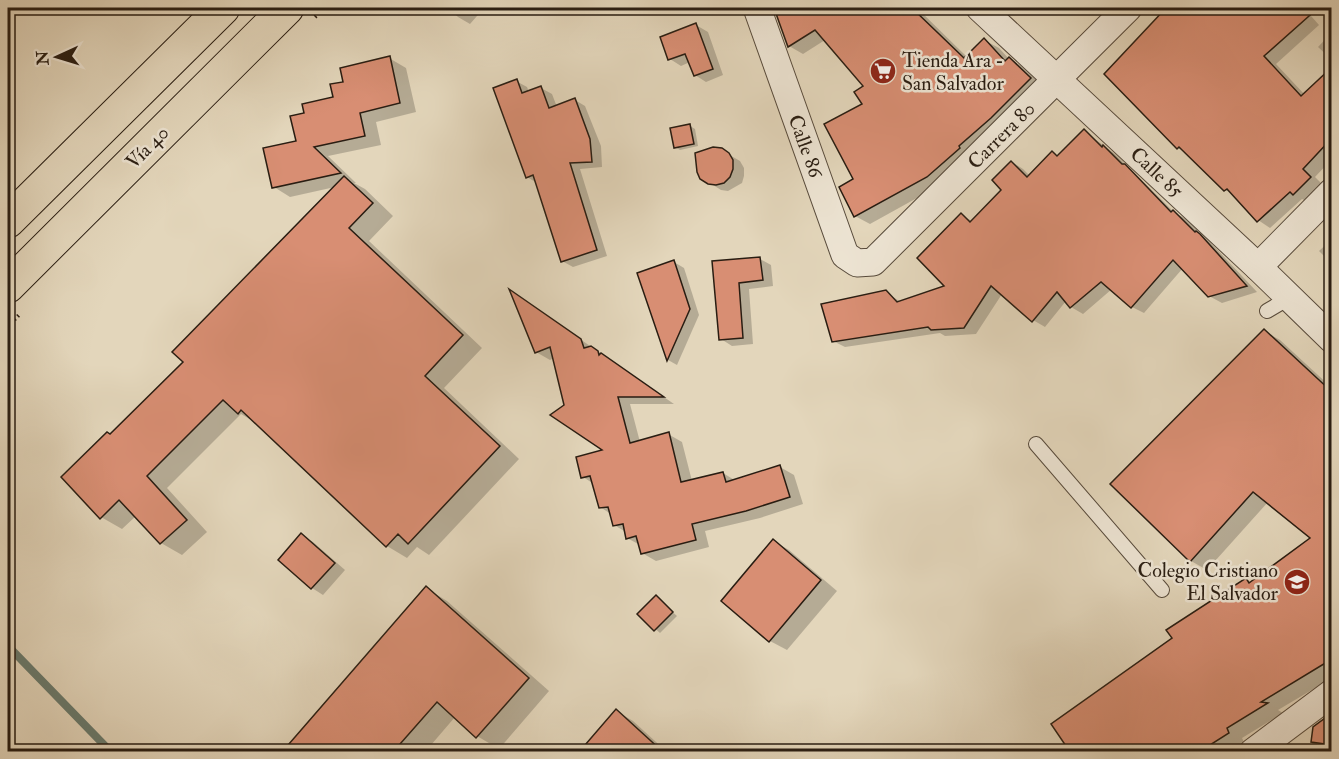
<svg xmlns="http://www.w3.org/2000/svg" width="1339" height="759" font-family="'IM FELL Double Pica',serif">
<rect width="100%" height="100%" fill="#e3d6bb"/>
<filter id="stains"><feTurbulence type="fractalNoise" baseFrequency=".00333" numOctaves="4"/><feColorMatrix values="0 0 0 0 .2 0 0 0 0 .09 0 0 0 0 .02 0 0 0 .5 -.17"/></filter>
<radialGradient id="worn" r=".72"><stop offset=".6" stop-color="#630" stop-opacity="0"/><stop offset="1" stop-color="#630" stop-opacity=".3"/></radialGradient>
<g fill="#0003">
<path d="M448,8H484L470,24L458,17Z"/>
<path d="M775,8H917L967,57L984,40L999,48L1009,59L1024,67L1044,87L944,183L870,224L855,216V180L865,105V86L825,40L803,54L789,46Z"/>
<path d="M1188,8H1304L1319,25L1276,64L1305,95L1332,69V159L1315,177L1323,185L1306,201L1302,199L1270,228L1258,220L1234,194L1225,190L1189,154L1178,148L1174,23Z"/>
<path d="M696,25L708,32L723,75L706,82L695,75L690,62L681,66L670,59Z"/>
<path d="M1332,32V60L1318,47Z"/>
<path d="M389,58L406,68L416,112L376,122L381,145L328,156L356,183H354L365,189L393,216L369,241L482,348L444,388L519,459L429,555L417,547L407,558L387,546L258,424L241,414L167,488L207,532L182,555L161,543L136,516L122,529L101,517L111,436L185,362L335,187L290,197L274,187L298,142L305,114L335,98L345,83Z"/>
<path d="M516,81L527,87L529,92L541,88L552,94L557,107L575,100L585,106L601,146L602,167L580,169L607,256L573,267L562,261L537,183L527,177Z"/>
<path d="M690,126L695,129L698,146L680,150L675,147Z"/>
<path d="M1084,131L1115,154L1176,214L1185,218L1211,243L1257,292L1222,303L1209,296L1183,268L1144,313L1132,307L1112,289L1083,314L1071,307L1066,301L1045,327L1033,320L1002,294L976,334L945,336L940,333L845,347L833,341L885,292L901,302L947,286L961,215L972,221L1003,190L1012,162L1023,169L1030,176L1052,153L1058,157Z"/>
<path d="M721,150L740,161L744,168V176L742,183L728,191L721,190L702,178Z"/>
<path d="M1332,239V264L1319,251Z"/>
<path d="M760,259L771,265L773,286L749,289L753,344L732,346L721,339L714,263Z"/>
<path d="M674,262L684,268L699,315L677,365L668,360L639,274Z"/>
<path d="M512,292L674,404H630L640,442L668,434L682,442L692,481L723,473L736,481L780,467L794,475L803,504L760,518L705,531L709,547L656,561L642,553L640,545L627,538L626,532L614,525L611,514L600,507L594,484L583,477L605,451L566,405L554,358L550,360L536,352Z"/>
<path d="M1264,331L1280,340L1332,388V678L1278,710L1283,713L1242,738L1244,742L1229,752H1072L1174,638L1246,579L1252,583L1313,538L1268,502L1207,570L1191,561L1112,484Z"/>
<path d="M301,535L313,542L345,570L323,595L312,588L280,560Z"/>
<path d="M773,541L789,550L837,591L787,650L770,641L723,600Z"/>
<path d="M426,588L447,601L549,691L499,749L477,736L455,717L425,752H284Z"/>
<path d="M656,597L677,616L660,633L639,614Z"/>
<path d="M616,711L633,721L667,752H581Z"/>
<path d="M1332,715V752H1311L1314,728Z"/>
</g>
<g fill="none" stroke-linecap="round" stroke-linejoin="round">
<path stroke="#6a7b6e" stroke-width="8" d="M8,646L111,752"/>
</g>
<g fill="#d88e73" stroke="#291d12" stroke-width="1.5">
<path d="M774,8H912L964,58L984,38L1005,61L1009,57L1031,78L991,118L959,146L960,148L927,177L854,217L839,187L853,179L824,124L862,104L854,92L863,86L815,30L788,47Z"/>
<path d="M1166,8H1318L1264,56L1301,96L1332,67V138L1303,169L1311,177L1293,195L1290,192L1257,222L1227,189L1224,191L1179,147L1177,149L1104,74Z"/>
<path d="M696,23L713,69L694,76L685,54L668,60L660,37Z"/>
<path d="M390,56L400,103L360,113L365,136L314,147L341,173L272,188L263,148L296,141L290,116L304,113L302,104L333,97L330,84L343,82L340,68Z"/>
<path d="M517,79L522,93L541,86L549,108L575,98L590,139L592,162L570,163L597,250L561,262L533,175L526,178L493,88Z"/>
<path d="M690,124L694,144L674,148L670,128Z"/>
<path d="M1084,129L1102,147L1103,145L1122,164H1125L1171,212L1173,210L1195,232L1196,231L1200,234L1247,286L1208,297L1173,260L1131,308L1101,282L1070,308L1057,292L1032,322L991,286L964,328L931,330L928,327L832,342L821,304L886,290L897,302L944,286L917,258L961,213L970,222L1001,190L992,180L1011,161L1027,177L1052,151L1057,156Z"/>
<path d="M713,147L722,148L729,153L733,160V169L730,177L724,183L716,185L708,184L700,179L697,172L695,153Z"/>
<path d="M344,176L373,203L349,228L463,335L425,376L500,446L408,544L398,534L386,547L241,410L238,414L223,400L147,476L187,520L160,544L119,500L100,519L61,477L107,432L110,434L183,362L172,352Z"/>
<path d="M760,257L763,280L739,283L743,338L719,340L712,261Z"/>
<path d="M674,260L690,309L667,361L637,273Z"/>
<path d="M509,289L581,339L584,348L591,346L598,351L599,355L601,353L664,397H618L630,443L669,432L681,482L723,472L726,482L780,465L790,497L746,511L692,524L696,540L641,554L636,536L626,539L623,524L613,526L608,507L599,508L590,476L581,478L576,457L602,450L550,415L564,405L550,347L535,353Z"/>
<path d="M1264,329L1332,392V659L1261,702L1268,703L1227,728L1229,733L1199,752H1070L1051,724L1172,638L1166,630L1246,578L1249,583L1310,538L1253,492L1190,562L1110,484Z"/>
<path d="M301,533L335,563L311,589L278,560Z"/>
<path d="M773,539L821,580L769,642L721,601Z"/>
<path d="M426,586L529,678L476,738L437,702L393,752H282Z"/>
<path d="M656,595L673,612L654,631L637,614Z"/>
<path d="M616,709L663,752H579Z"/>
<path d="M1332,713V745L1311,742L1313,727Z"/>
</g>
<g fill="none" stroke-linecap="round" stroke-linejoin="round">
<defs>
<g id="service">
<path d="M1267,311L1289,298"/>
<path d="M1036,444L1162,590"/>
</g>
<g id="minor">
<path d="M757,8L845,255L857,263L873,262L1128,8"/>
<path d="M980,8L1258,267L1332,339"/>
<path d="M1258,267L1332,192"/>
<path d="M1253,752L1332,693"/>
</g>
<g id="trunk">
<path d="M8,221L223,8"/>
<path d="M8,286L287,8"/>
</g>
</defs>
<use href="#service" stroke="#584b3c" stroke-width="16"/>
<use href="#minor" stroke="#584b3c" stroke-width="29"/>
<use href="#trunk" stroke="#291d12" stroke-width="35"/>
<g stroke="#291d12" stroke-width="4" stroke-dasharray="1.5 3" stroke-linecap="butt">
<path d="M315,17L324,8"/>
<path d="M8,326L20,314"/>
</g>
<use href="#service" stroke="#ede4d3" stroke-width="14"/>
<use href="#minor" stroke="#ede4d3" stroke-width="27"/>
<use href="#trunk" stroke="#e3d6bb" stroke-width="33"/>
</g>
<defs>
<symbol id="supermarket-disc" viewBox="-11 -11 22 22"><circle r="9.5" fill="#8f2418" stroke="#ede4d3"/><path d="M-6-5.5h2.5l.6 2H6L4.5 2H-2.5L-4.4-4H-6ZM-1.5 3.2a1.3 1.3 0 1 0 .1 0ZM3 3.2a1.3 1.3 0 1 0 .1 0Z" fill="#fff"/></symbol>
<symbol id="school-disc" viewBox="-11 -11 22 22"><circle r="9.5" fill="#8f2418" stroke="#ede4d3"/><path d="M0-5L7-2L0 1L-7-2ZM-4 1L0 2.5L4 1V4Q0 6-4 4Z" fill="#fff"/></symbol>
</defs>
<g fill-rule="evenodd">
<use href="#supermarket-disc" x="868" y="56" width="30" height="30"/>
<use href="#school-disc" x="1282" y="567" width="30" height="30"/>
</g>
<g text-anchor="middle" stroke-width="5" stroke-linejoin="round" paint-order="stroke">
<g font-size="20" fill="#291d12" stroke="#ede4d3" text-anchor="start">
<text x="902" y="67">Tienda Ara -<tspan x="902" dy="23">San Salvador</tspan></text>
<text x="1278" y="577" text-anchor="end">Colegio Cristiano<tspan x="1278" dy="23">El Salvador</tspan></text>
</g>
<g font-size="20" fill="#291d12" stroke="#ede4d3">
<text transform="translate(1001 135) rotate(-45)" y="7">Carrera 80</text>
<text transform="translate(806 146) rotate(70)" y="7">Calle 86</text>
<text transform="translate(147 147) rotate(-45)" y="7">Vía 40</text>
<text transform="translate(1157 172) rotate(43)" y="7">Calle 85</text>
</g>
</g>
<rect width="1339" height="759" fill="none" stroke="#e3d6bb" stroke-width="30"/>
<rect x="9" y="9" width="1321" height="741" fill="none" stroke="#291d12" stroke-width="3"/>
<rect x="15" y="15" width="1309" height="729" fill="none" stroke="#291d12" stroke-width="1.5"/>
<g transform="translate(57 57) rotate(266)" stroke="#ede4d3" stroke-width="4.5" paint-order="stroke">
<path d="M0-4.5L10 22L0 15L-10 22Z" fill="#291d12"/>
<text y="-9" font-size="16" font-weight="bold" text-anchor="middle" fill="#291d12">N</text>
</g>
<rect width="100%" height="100%" filter="url(#stains)"/>
<rect width="100%" height="100%" fill="url(#worn)"/>
</svg>
